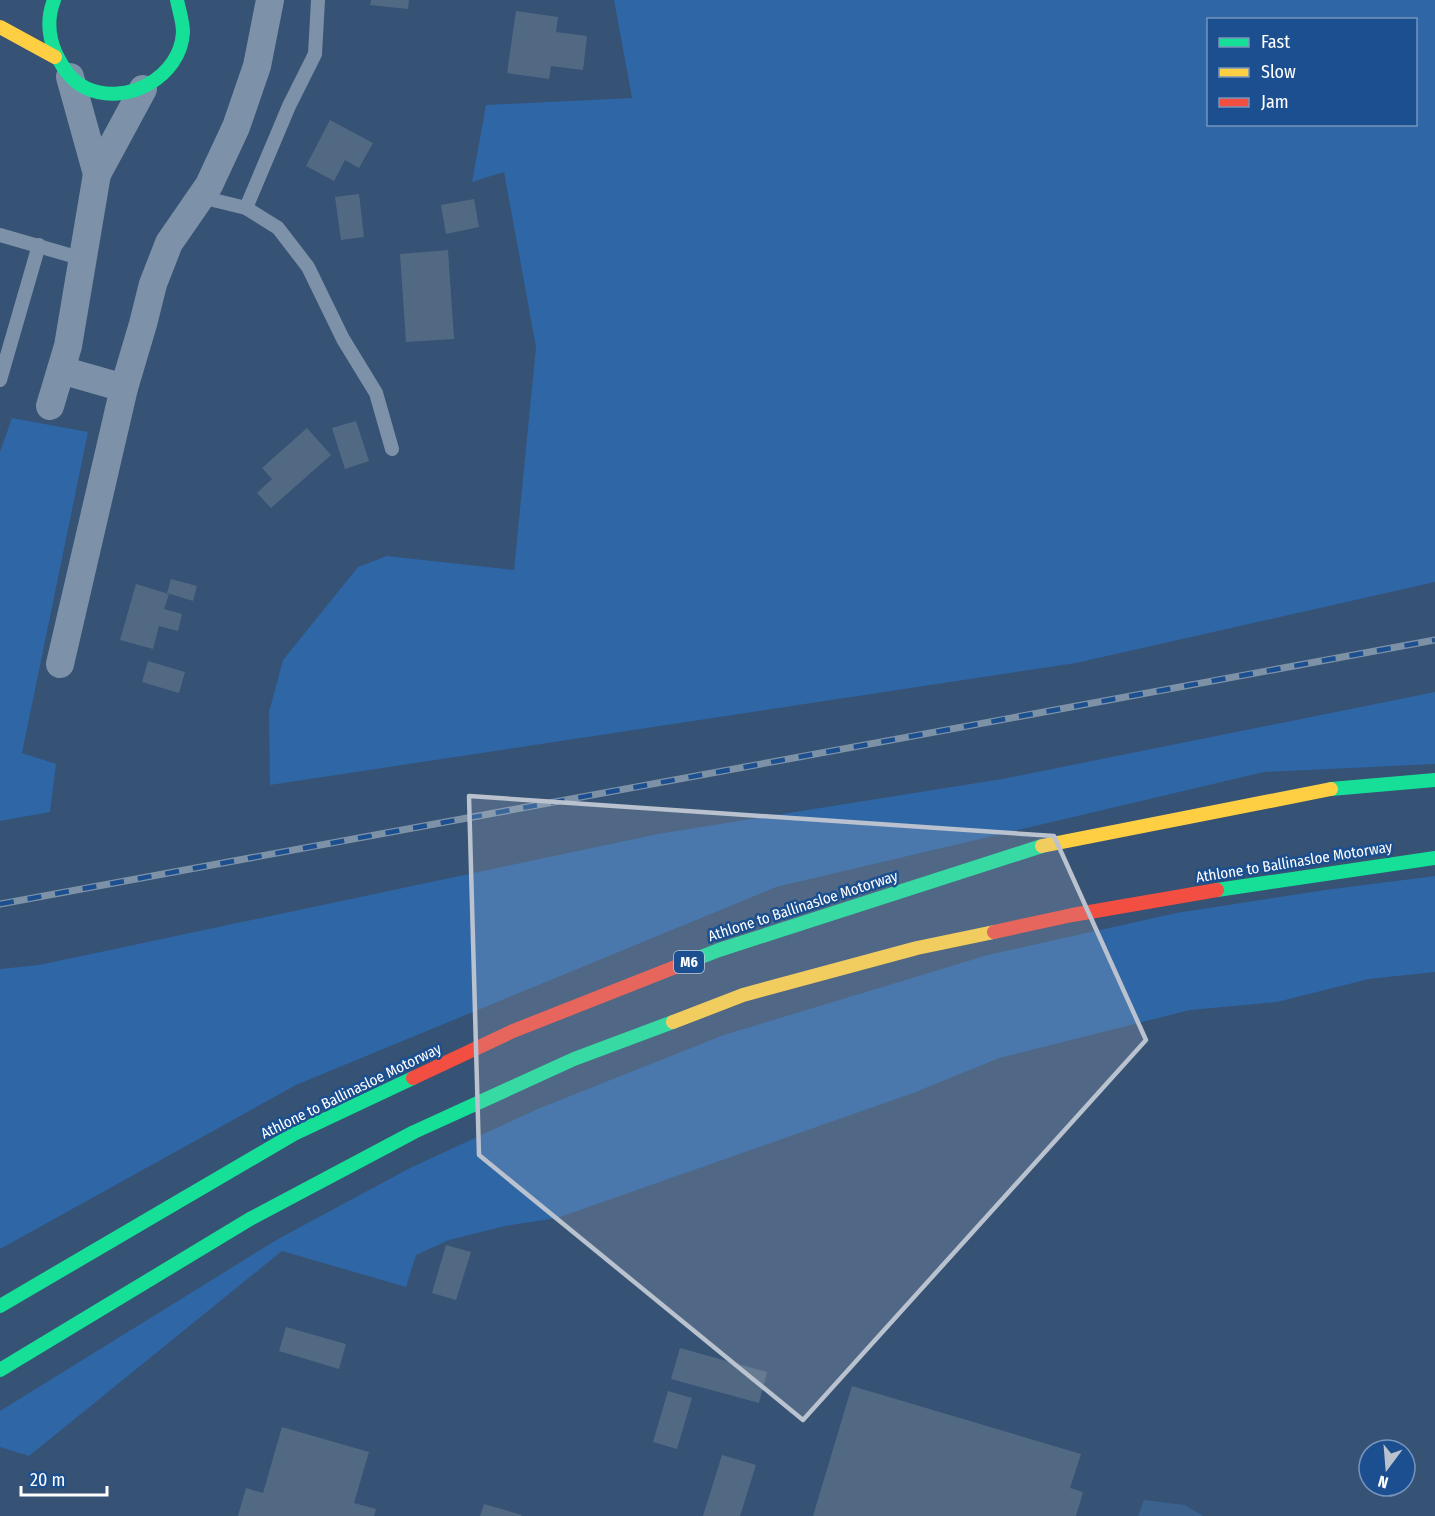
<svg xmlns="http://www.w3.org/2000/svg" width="1435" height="1516" font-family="'Fira Sans Condensed',sans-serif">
<rect width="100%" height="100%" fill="#365274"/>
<g fill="#2f66a5" fill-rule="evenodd">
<path d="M614,0H1435V582L1076,663L270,785L269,712L283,660L358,567L387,556L514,570L536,347L504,172L472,182L486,105L632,98ZM1208,20H1416V124H1208Z"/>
<path d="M12,418L88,432L22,753L56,764L50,812L0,821V452Z"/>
<path d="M1435,692V764L1264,772L776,887L296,1085L0,1249V969L39,965L658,834L1002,779Z"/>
<path d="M1435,876V972L1369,979L1277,1002L1190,1010L999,1058L913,1093L557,1218L505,1226L449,1240L416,1255L406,1287L282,1251L29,1456L0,1447V1411L278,1239L410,1168L540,1108L724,1035L988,955L1176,913L1325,890Z"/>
</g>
<path fill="#3b618d" d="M1144,1500L1185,1505L1203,1516H1138Z"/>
<g fill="#526984">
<path d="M371,0H409L408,9L370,5Z"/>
<path d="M516,11L558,17L556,32L587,36L583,70L551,66L549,79L507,73Z"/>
<path d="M330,120L373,143L359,168L345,160L334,181L306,166Z"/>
<path d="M359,194L364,237L341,240L335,197Z"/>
<path d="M474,199L479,227L446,234L441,205Z"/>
<path d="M448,250L454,339L406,342L400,254Z"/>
<path d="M356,421L369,461L345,469L332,428Z"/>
<path d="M307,428L331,455L271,508L257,493L272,479L262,468Z"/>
<path d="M171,579L197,586L193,601L167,593Z"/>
<path d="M136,584L169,594L164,609L182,614L178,631L159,626L153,649L120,640Z"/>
<path d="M148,661L185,672L179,693L142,682Z"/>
<path d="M446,1245L471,1252L456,1300L432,1293Z"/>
<path d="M286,1327L346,1344L339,1369L279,1351Z"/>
<path d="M680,1348L767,1372L759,1403L671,1379Z"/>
<path d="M852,1386L1081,1454L1070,1488L1083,1492L1076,1516H813Z"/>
<path d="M668,1391L692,1398L677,1449L653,1442Z"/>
<path d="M282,1427L369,1452L354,1503L376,1509L374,1516H238L246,1488L263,1493Z"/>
<path d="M722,1455L756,1465L740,1516H703Z"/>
<path d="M484,1504L522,1515L521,1516H480Z"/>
</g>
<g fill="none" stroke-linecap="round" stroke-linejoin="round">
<g stroke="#7d92a8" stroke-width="14">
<path d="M201,197L246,208L278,228L308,267L343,339L376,393L392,449"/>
<path d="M246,208L289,106L315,54L318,0"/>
<path d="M0,235L83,259"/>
<path d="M0,380L39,245"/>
</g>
<g stroke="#7d92a8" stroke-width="28">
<path d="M70,77L97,174"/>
<path d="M61,370L124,388"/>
<path d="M50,406L68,346L97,174L143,89"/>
<path d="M60,664L124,388L143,324L153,284L169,243L209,185L236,127L257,66L270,0"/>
</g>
<g stroke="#16e098" stroke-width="14">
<path d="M54,0C47,18 48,36 56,54C63,68 71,81 86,88C126,107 181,77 183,32C183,22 179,10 177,0"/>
<path d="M1331,789L1435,780"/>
<path d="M1217,890L1435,858"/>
<path d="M688,962L719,950L1042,846"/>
<path d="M0,1306L294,1134L413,1078"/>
<path d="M0,1370L250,1219L414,1132L574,1059L673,1022"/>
</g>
<g stroke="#ffcf43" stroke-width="14">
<path d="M0,27L55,57"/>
<path d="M1042,846L1331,789"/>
<path d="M673,1022L743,995L917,948L994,932"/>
</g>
<g stroke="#f24e42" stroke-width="14">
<path d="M994,932L1072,915L1217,890"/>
<path d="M413,1078L513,1031L688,962"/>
</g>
<defs>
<path id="rail" d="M0,904L1435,640"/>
</defs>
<use href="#rail" stroke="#7e92a7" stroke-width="7"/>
<use href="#rail" stroke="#1b4f8f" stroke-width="4.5" stroke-dasharray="14" stroke-linecap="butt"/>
</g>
<path fill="#b9c2ce" fill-opacity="0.2" stroke="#b9c2ce" stroke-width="4.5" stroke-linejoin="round" d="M469,796L1054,836L1146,1040L803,1420L479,1155Z"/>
<g text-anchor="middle" stroke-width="5" stroke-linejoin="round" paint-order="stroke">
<rect fill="#1b4f8f" stroke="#bbcadd" stroke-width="1.5" x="674" y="951" width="30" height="22" rx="4.5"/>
<g font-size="14" font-weight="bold" fill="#fff">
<text x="689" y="967">M6</text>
</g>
<g font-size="15" fill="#fff" stroke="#1b4f8f">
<text transform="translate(1294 862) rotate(-9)" y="5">Athlone to Ballinasloe Motorway</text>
<text transform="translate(803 906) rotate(-18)" y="5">Athlone to Ballinasloe Motorway</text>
<text transform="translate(351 1091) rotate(-26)" y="5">Athlone to Ballinasloe Motorway</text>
</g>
</g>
<rect x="1207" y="18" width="210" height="108" fill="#1b4f8f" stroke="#7695bc" stroke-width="1.5"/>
<rect x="1219" y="38" width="30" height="9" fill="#16e098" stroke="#7695bc" stroke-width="1.5"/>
<text x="1261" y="48" font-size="18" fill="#ffffff">Fast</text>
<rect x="1219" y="68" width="30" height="9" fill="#ffcf43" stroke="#7695bc" stroke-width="1.5"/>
<text x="1261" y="78" font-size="18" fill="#ffffff">Slow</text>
<rect x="1219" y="98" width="30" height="9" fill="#f24e42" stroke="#7695bc" stroke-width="1.5"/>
<text x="1261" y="108" font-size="18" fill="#ffffff">Jam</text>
<g transform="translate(1387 1468) rotate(196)"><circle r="28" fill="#1b4f8f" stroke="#7695bc" stroke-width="1.5"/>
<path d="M0-4.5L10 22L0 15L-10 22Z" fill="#b9c2ce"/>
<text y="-9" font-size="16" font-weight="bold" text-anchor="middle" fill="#ffffff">N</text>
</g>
<path d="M21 1486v9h86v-9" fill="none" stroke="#ffffff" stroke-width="3"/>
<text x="30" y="1486" font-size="18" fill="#ffffff" stroke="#1b4f8f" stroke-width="4.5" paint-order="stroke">20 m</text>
</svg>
